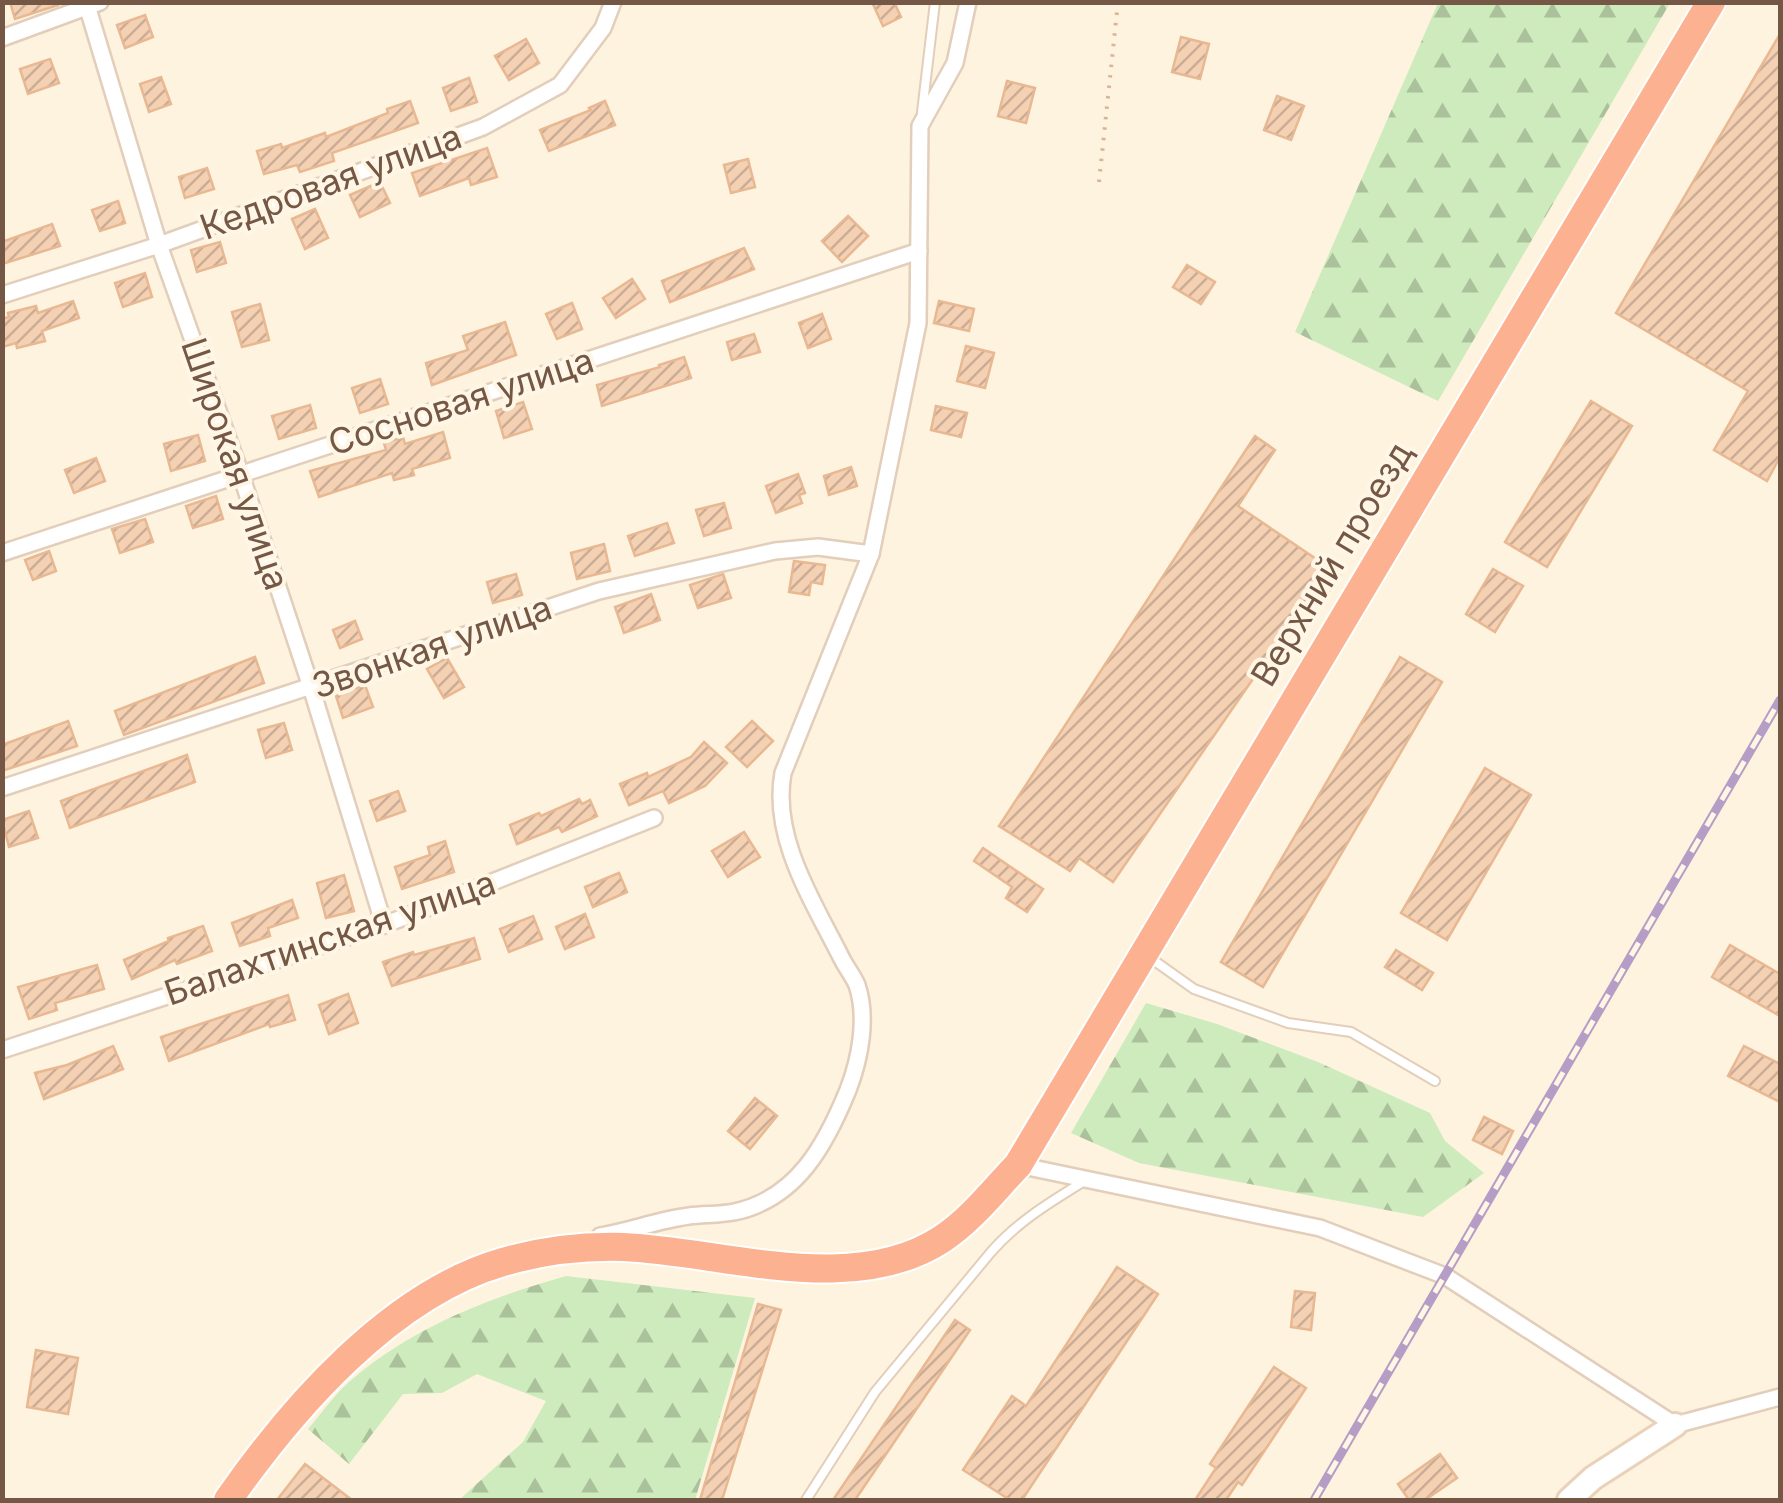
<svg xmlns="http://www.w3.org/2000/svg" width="1783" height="1503" font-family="Inter,sans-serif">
<defs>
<pattern id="forest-firs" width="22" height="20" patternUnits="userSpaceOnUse" patternTransform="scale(2.5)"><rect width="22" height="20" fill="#cdebbc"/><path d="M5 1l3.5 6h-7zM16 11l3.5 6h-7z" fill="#abc19b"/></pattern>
<pattern id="building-hatch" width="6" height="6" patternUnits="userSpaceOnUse" patternTransform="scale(2.5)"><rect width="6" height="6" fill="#f5d1b4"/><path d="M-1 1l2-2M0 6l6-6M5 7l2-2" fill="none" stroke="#cbac94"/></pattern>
</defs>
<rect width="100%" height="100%" fill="#fef3de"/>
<g fill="url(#forest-firs)">
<path d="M1438,3H1670L1438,401L1295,332Z"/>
<path d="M1146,1003L1217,1024L1318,1062L1430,1113L1445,1141L1484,1173L1423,1217L1139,1163L1071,1133Z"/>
<path d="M566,1276L755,1298L695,1500H459L523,1442L546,1401L477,1374L442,1393L403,1394L349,1464L308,1429C321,1414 334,1395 349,1382C411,1328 488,1298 566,1276Z"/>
</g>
<g fill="url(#building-hatch)" stroke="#e8b893" stroke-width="2.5">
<path d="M10,2H58V5L15,19Z"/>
<path d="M872,2H894L901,17L883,26Z"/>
<path d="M145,15L153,37L125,48L117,25Z"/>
<path d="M1780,34V457L1767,481L1714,450L1748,391L1616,313Z"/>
<path d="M1181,37L1209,44L1200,79L1172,72Z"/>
<path d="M526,39L539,63L509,80L495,56Z"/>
<path d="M50,59L59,83L28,94L20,69Z"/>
<path d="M161,77L171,104L149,112L140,84Z"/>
<path d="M469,78L477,102L451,111L443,88Z"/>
<path d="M1007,81L1035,88L1026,123L998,116Z"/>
<path d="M1277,96L1304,106L1291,140L1264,130Z"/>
<path d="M410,101L418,123L332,153L334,161L300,172L297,165L264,174L257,151L281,144L282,148L325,133L326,137L388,113L387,109Z"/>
<path d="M605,101L615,125L549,151L540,130L591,110L589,108Z"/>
<path d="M487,148L497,177L471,185L469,178L420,196L412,173Z"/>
<path d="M748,159L755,187L731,193L724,165Z"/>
<path d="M207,168L214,189L185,198L179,177Z"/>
<path d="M380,182L390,203L360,217L350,195Z"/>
<path d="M118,201L125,223L100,231L92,210Z"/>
<path d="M315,209L328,238L305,249L292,219Z"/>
<path d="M848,216L868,236L842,262L822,241Z"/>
<path d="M52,224L60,246L2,264V242Z"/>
<path d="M220,242L226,263L197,272L191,250Z"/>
<path d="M744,248L754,269L670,302L662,281Z"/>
<path d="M1187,265L1215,282L1201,304L1173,287Z"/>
<path d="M145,273L152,297L123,307L115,283Z"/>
<path d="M632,279L645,299L616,318L603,298Z"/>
<path d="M73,301L79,318L42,331L45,341L17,348L16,343L2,347V319L9,317L8,313L36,306L38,313Z"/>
<path d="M939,301L974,309L969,331L934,323Z"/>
<path d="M572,303L582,329L557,339L546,314Z"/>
<path d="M260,304L269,340L242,347L232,312Z"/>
<path d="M822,314L831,339L808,348L799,323Z"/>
<path d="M505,322L516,355L432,385L426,363L468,350L463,336Z"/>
<path d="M754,334L760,352L732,360L727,342Z"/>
<path d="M966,346L994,353L985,388L957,381Z"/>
<path d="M684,357L691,378L602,406L597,385L660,367L659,365Z"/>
<path d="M380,379L388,404L360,413L352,388Z"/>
<path d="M1591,401L1632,426L1547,567L1505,542Z"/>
<path d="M523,402L532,429L504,438L496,411Z"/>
<path d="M310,405L316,428L279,439L272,416Z"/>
<path d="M936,406L967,413L961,437L931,430Z"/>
<path d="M443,432L450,458L412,469L414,475L394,480L392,473L319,497L310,471L386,450L384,443L403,437L405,444Z"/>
<path d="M198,435L205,461L171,471L164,444Z"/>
<path d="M1255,436L1275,450L1238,506L1340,575L1328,593L1317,586L1113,882L1079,858L1070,871L999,826Z"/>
<path d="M96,458L105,481L74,493L65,470Z"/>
<path d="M851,467L857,486L829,495L824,476Z"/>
<path d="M798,474L805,493L799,495L802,503L776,513L766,486Z"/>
<path d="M216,496L223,519L193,528L186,506Z"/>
<path d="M724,503L731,528L704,536L696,510Z"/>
<path d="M145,519L153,542L120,553L112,529Z"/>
<path d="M667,523L674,543L635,556L628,536Z"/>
<path d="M604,544L610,571L577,579L571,553Z"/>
<path d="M49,551L56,571L33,580L25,560Z"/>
<path d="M794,561L825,565L822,584L811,582L809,595L789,592Z"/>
<path d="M1493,569L1523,586L1495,632L1466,614Z"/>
<path d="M516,574L522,595L493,603L487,582Z"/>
<path d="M723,574L731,598L698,608L690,585Z"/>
<path d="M651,594L660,620L624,633L615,607Z"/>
<path d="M355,621L362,639L340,648L333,630Z"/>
<path d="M255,657L264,683L124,735L115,711Z"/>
<path d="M1400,657L1442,682L1263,987L1221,962Z"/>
<path d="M447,658L464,687L444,698L427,669Z"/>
<path d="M365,685L373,707L343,718L336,696Z"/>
<path d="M68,721L77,746L2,771V745Z"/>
<path d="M752,721L773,741L747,767L726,747Z"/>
<path d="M284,723L292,750L266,758L258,730Z"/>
<path d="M704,742L727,763L705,786L669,803L663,791L629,805L620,784L647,773L648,777L691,757Z"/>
<path d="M187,755L195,782L70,828L61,801Z"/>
<path d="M1485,768L1531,795L1447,940L1401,913Z"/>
<path d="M398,791L405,811L377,821L370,801Z"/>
<path d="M579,799L582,804L590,800L597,816L562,832L559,827L517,844L510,825L539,813L541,816Z"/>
<path d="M29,811L38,838L9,847L2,820Z"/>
<path d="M744,832L760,857L728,877L712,851Z"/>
<path d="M445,841L454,872L402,889L395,867L430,855L428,847Z"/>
<path d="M983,848L1043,889L1027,912L1006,898L1012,887L974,861Z"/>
<path d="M619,873L627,892L593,907L585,887Z"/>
<path d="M344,875L354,911L326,918L317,883Z"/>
<path d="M292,900L298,918L268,928L270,936L240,946L232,923Z"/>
<path d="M585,914L594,937L565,949L556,927Z"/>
<path d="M533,916L542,939L509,952L500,929Z"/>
<path d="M203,926L212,951L177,964L175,960L132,979L124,960L169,941L168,938Z"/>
<path d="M474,938L480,959L392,986L383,962L413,952L414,955Z"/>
<path d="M1730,945L1780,974V1016L1712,977Z"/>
<path d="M1396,950L1433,973L1422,990L1385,967Z"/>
<path d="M97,965L104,989L55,1003L57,1010L29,1019L18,987Z"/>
<path d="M348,994L358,1023L329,1034L319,1005Z"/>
<path d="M288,995L295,1020L270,1027L269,1024L169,1061L161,1037Z"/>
<path d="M113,1046L123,1069L44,1099L35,1073L67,1065Z"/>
<path d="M1744,1046L1780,1064V1102L1728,1076Z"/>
<path d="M755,1098L777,1116L750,1149L728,1131Z"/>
<path d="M1484,1117L1513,1131L1502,1154L1473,1140Z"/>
<path d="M1117,1267L1158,1294L1022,1500H1010L963,1470L1012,1396L1026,1406Z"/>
<path d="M1295,1291L1315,1293L1311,1330L1291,1327Z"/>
<path d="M758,1304L781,1310L722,1500H700Z"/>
<path d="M955,1320L970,1330L855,1500H833Z"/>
<path d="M36,1350L78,1358L68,1414L27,1407Z"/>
<path d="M1274,1367L1306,1388L1242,1485L1238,1482L1226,1500H1195L1216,1468L1210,1464Z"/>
<path d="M1440,1454L1457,1478L1425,1500H1409L1398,1484Z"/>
<path d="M305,1464L352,1500H277Z"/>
</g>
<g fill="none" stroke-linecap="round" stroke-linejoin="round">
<defs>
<g id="lane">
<path d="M922,112L935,2"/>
<path d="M1149,957L1194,989L1288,1023L1351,1032L1435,1081"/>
<path d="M806,1500L875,1392L991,1252C1018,1221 1052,1201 1086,1180"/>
</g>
<g id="street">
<path d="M86,2L159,245L241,475L311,687L384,925"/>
<path d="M2,38L100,2"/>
<path d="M2,295L159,245L483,127L560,85L603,28L613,2"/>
<path d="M2,553L919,251"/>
<path d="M2,788L599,591L775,551L818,547L871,554"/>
<path d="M2,1050L384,925L654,818"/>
<path d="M1018,1165L1320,1228L1445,1276L1675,1425L1780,1397"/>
<path d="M600,1236C630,1231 658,1220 689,1216C704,1214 719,1215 734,1212C797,1199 826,1144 848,1090C860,1059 868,1018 857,985C853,976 846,967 842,959C814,903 771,838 783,773L871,554L918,323L920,126L955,63L968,2"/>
</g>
<path id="secondary" d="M1569,1500L1593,1478L1675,1425"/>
<path id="highway" d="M228,1500C292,1408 391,1294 503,1262C541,1251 584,1246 623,1247C722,1251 852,1298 942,1239C971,1220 994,1190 1018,1165L1711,2"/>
</defs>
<use href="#lane" stroke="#e2ceba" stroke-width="12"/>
<use href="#street" stroke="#e2ceba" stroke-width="20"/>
<use href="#secondary" stroke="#e9d2b9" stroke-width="28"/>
<use href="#highway" stroke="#fff" stroke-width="32"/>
<path stroke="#d9b497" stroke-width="4" stroke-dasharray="2.5 8" stroke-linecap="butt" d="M1099,182L1118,2"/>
<use href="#lane" stroke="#fff" stroke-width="8"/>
<use href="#street" stroke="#fff" stroke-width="15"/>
<use href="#secondary" stroke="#fff" stroke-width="22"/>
<use href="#highway" stroke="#fcb190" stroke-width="28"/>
<defs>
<path id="rail" d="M1314,1500L1780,700"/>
</defs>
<use href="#rail" stroke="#b59dc6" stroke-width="9"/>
<use href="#rail" stroke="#fff6e5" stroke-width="5" stroke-dasharray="15" stroke-linecap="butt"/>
</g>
<g text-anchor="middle" stroke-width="8" stroke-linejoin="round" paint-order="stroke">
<g font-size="35" fill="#745845" stroke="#fff6e5">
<text transform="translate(331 182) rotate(-20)" y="12">Кедровая улица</text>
<text transform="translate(461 402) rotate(-18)" y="12">Сосновая улица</text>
<text transform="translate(235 464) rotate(71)" y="12">Широкая улица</text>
<text transform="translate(1332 564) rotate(-59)" y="12">Верхний проезд</text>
<text transform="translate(432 647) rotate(-19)" y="12">Звонкая улица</text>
<text transform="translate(330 938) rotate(-19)" y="12">Балахтинская улица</text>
</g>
</g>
<rect width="1783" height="1503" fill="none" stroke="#745845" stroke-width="10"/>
</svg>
